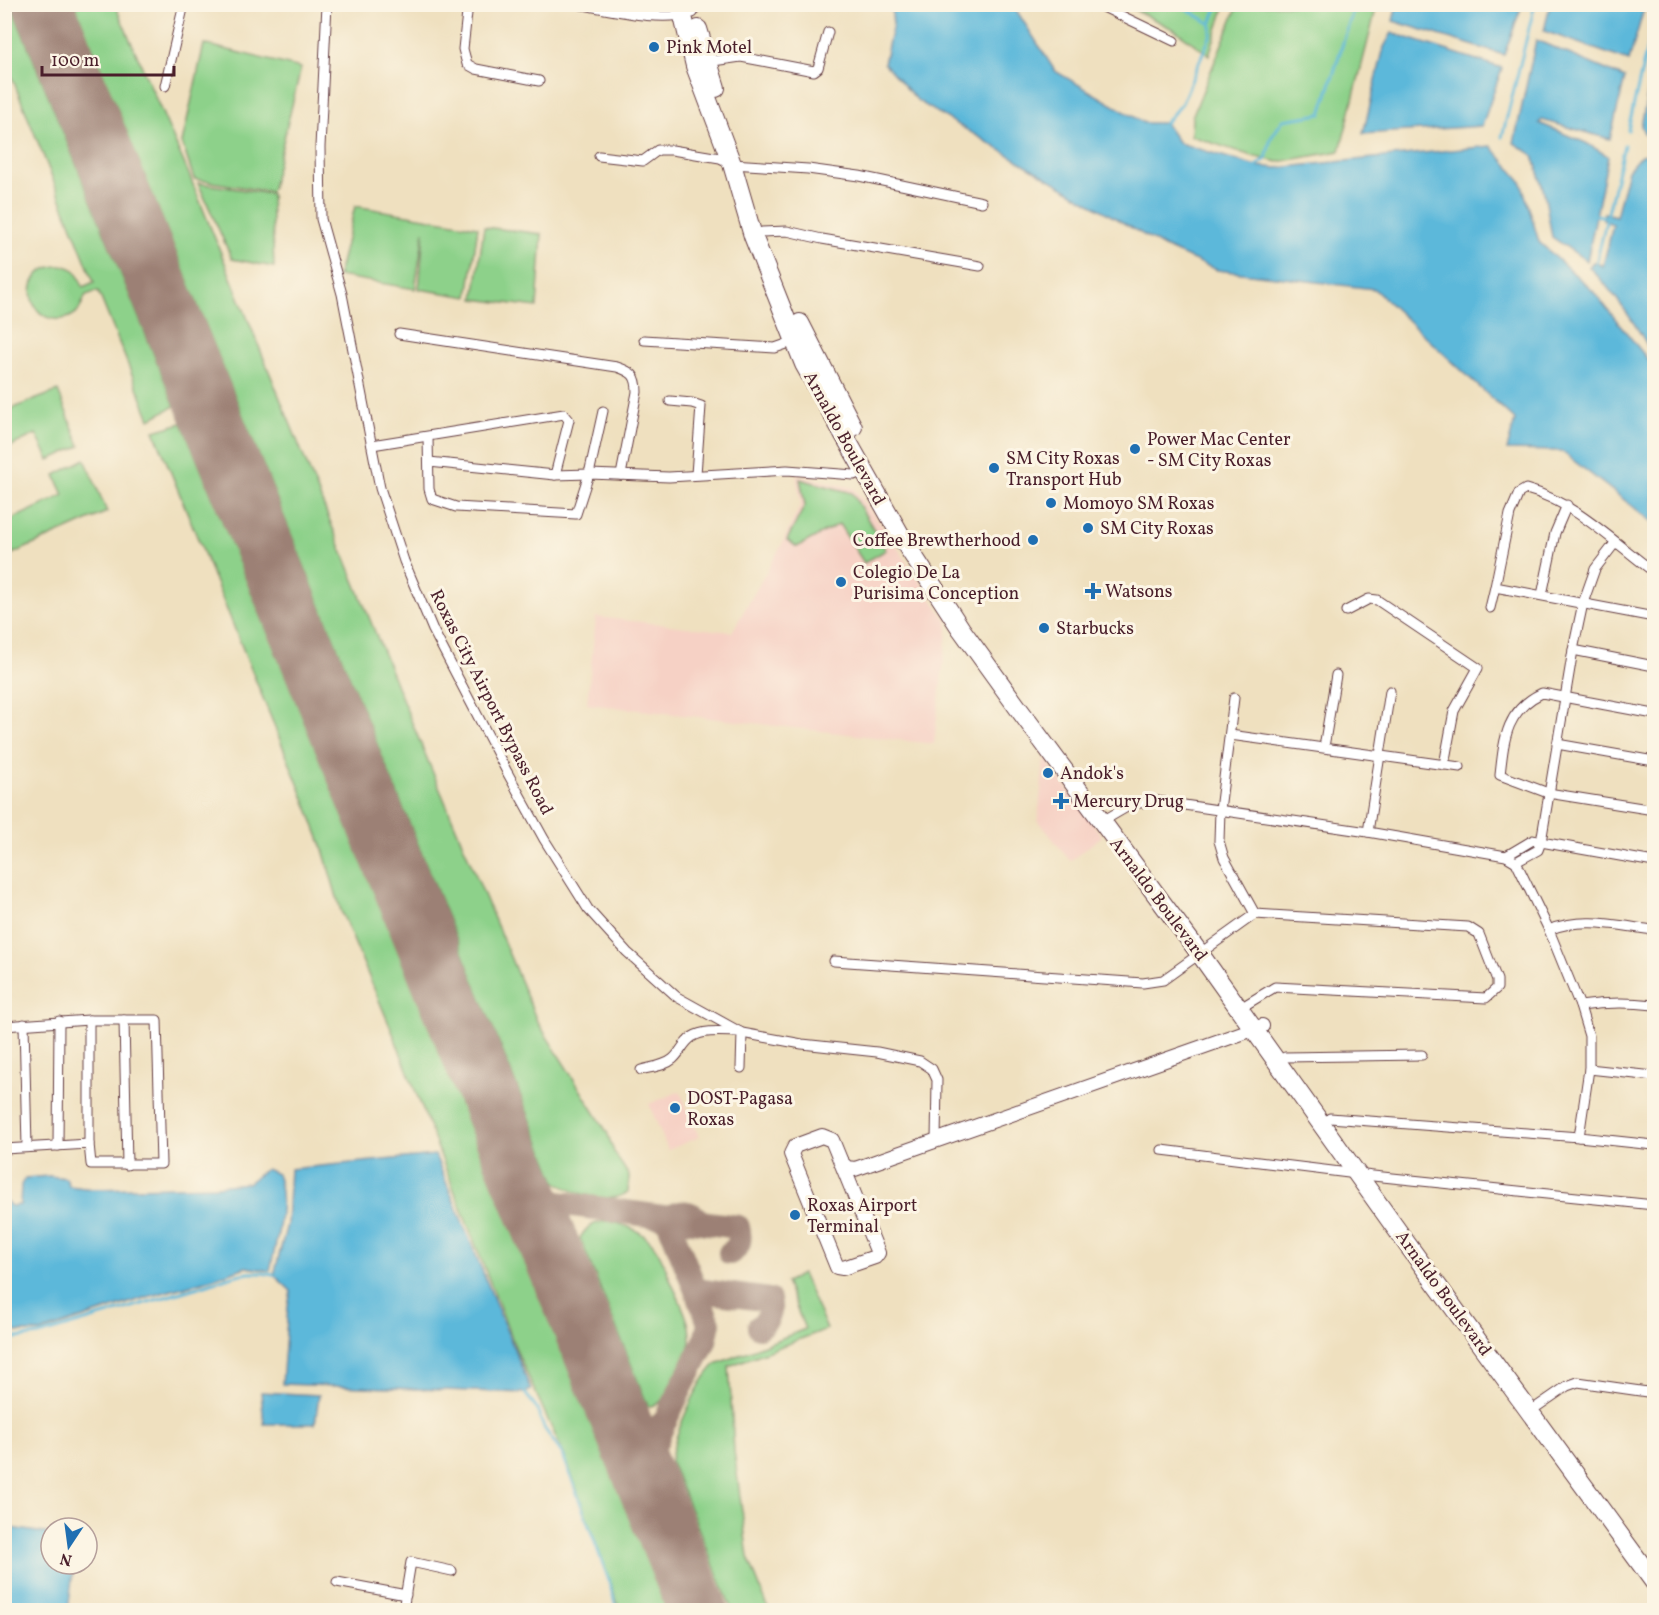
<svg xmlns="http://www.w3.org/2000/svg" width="1659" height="1615" font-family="Vollkorn,serif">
<rect width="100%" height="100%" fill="#fcf5e5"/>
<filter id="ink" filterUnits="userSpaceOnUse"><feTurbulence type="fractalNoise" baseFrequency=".0167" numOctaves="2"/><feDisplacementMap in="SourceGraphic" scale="12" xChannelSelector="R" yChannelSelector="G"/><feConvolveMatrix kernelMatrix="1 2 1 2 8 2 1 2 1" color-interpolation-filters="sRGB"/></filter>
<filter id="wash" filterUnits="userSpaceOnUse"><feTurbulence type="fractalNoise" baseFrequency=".008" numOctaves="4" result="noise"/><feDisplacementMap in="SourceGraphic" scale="24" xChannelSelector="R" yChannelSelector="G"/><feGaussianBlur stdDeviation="1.35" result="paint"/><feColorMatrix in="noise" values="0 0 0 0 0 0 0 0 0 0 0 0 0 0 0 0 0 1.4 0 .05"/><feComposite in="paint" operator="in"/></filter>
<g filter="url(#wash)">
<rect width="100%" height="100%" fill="#efe0bf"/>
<g fill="#f6d1c5">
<path d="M796,475L853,488L889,535L948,623L934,744L587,704L596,617L732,632L781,546L801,504Z"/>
<path d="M1044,757L1102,836L1070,861L1038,820Z"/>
<path d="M680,1091L699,1137L668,1150L649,1104Z"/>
</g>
<g fill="#8dd18a" stroke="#6c785a" stroke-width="1.5">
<path d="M4,5H11L175,406L150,419L98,291L86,295C83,300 82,306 78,311C74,316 68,318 62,319C23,323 19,264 62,266C75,266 79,276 83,287L94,282L5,60Z"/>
<path d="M75,5H115L188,172L410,718L537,1021L607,1132L614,1152L629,1176L628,1192C612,1205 572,1193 556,1182Z"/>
<path d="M1125,5H1225L1209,55L1175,30Z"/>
<path d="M1238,5H1377L1340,151L1278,162L1252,156L1191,136L1192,117Z"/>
<path d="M204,44L301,68L271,192L194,179L182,143Z"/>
<path d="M198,183L271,194L274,267L232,259Z"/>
<path d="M355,206L478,227L468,297L419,289L424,231L415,289L338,276Z"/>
<path d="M484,227L542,234L537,307L474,299Z"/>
<path d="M58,391L80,446L49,460L36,434L5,449V411Z"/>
<path d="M182,423L668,1610H620L565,1457L518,1354L392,1031L341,911L322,846L307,806L154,431Z"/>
<path d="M85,459L107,512L5,557V520L6,522L64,495L55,475Z"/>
<path d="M800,479L852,493L886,550L864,563L839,524L797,547L787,540L805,505Z"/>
<path d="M607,1221C622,1224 636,1228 648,1239C659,1249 665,1266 670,1279C676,1294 686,1311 689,1327C693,1349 684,1374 670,1391C664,1399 659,1406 648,1406L580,1238C587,1226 593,1223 607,1221Z"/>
<path d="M802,1274L827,1329L729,1366L734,1451L748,1557L769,1610H732L671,1462C672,1438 698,1380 716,1364L805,1329L786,1282Z"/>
</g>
<g fill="#5bb8da" stroke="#526c82" stroke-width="1.5">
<path d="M1397,4H1522V5L1504,55L1393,21Z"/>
<path d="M891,5H1013L1055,71L1144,123H1165L1179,143L1256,166L1277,168L1491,146L1521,181L1539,242L1593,291L1654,367V523L1561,451L1507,450L1515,420L1374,289L1217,270L1164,247L918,101L884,63L893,24Z"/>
<path d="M1550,5H1645L1629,61L1544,31Z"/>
<path d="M1392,33L1502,68L1482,126L1363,134L1384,47Z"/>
<path d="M1536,40L1625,78L1610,139L1542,120L1539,123L1586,143L1608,156L1587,261L1552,237L1544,192L1533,155L1514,143Z"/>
<path d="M1653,67H1654V139L1645,135L1641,126Z"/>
<path d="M1654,153V357C1636,324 1616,294 1589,267L1593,262L1603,266L1613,225L1603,219L1604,213L1616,216L1628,170L1641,155Z"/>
<path d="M435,1155L531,1390L525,1393L282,1384L288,1306L291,1291L274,1275L287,1224L290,1169Z"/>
<path d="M266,1169L277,1174C288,1204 276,1241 270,1271L246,1267L209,1280L147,1297L40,1332H17L5,1328V1200L11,1206L20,1205L21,1185L25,1178L49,1176L66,1178L69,1186L94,1189L216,1186L248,1183Z"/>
<path d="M261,1392L319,1395L315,1424H264Z"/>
<path d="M4,1527L51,1534V1564H74L68,1610H5Z"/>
</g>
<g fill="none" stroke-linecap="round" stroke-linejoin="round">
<g stroke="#5bb8da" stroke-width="3">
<path d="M1211,24L1218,4"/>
<path d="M1645,57L1654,59"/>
<path d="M1165,123L1182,103L1211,34V24L1178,4"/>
<path d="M1628,130L1654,17"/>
<path d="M1502,137L1535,4"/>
<path d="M1256,166L1266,159L1271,138L1283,120L1321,114L1355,4"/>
<path d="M1596,215L1606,217"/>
<path d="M1596,264L1624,145"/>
<path d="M4,1335L17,1338L39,1335L215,1282C238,1274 249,1270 274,1275"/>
<path d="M525,1393L536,1407L544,1428L563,1455L608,1578L617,1610"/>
</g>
<g stroke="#9c8075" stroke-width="24">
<path d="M523,1182L531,1194L543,1201L738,1227C741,1238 741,1247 730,1253"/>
<path d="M546,1237C547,1219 552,1209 570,1204"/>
<path d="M696,1290L769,1300C772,1311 769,1320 759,1327"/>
<path d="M621,1421C636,1437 651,1435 666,1420"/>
<path d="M645,1482C642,1457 692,1368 705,1341L709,1323L667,1218C681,1210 690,1210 702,1222"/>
</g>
<path stroke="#9c8075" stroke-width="60" d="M43,4L698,1610"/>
</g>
</g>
<g filter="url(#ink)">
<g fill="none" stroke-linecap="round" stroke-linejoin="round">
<defs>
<g id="street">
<path d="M327,4L320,147L321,219L342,294L380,488L404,561L433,630L507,772L544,839L588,909L627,952L677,997L742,1033L802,1044L877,1052L920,1061L932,1069L937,1080L936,1141"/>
<path d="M468,4L463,49L467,64L476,69L539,81"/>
<path d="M577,4C614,10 656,22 693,13"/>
<path d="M1097,4L1174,41"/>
<path d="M706,62L741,57L814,71L818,68L828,32"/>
<path d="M165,86L184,4"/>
<path d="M599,156L643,161L658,150H672L720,158L732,164L808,169L859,176L982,202"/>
<path d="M753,236L762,232L787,231L822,239L980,266"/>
<path d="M399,334L617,367C632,372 637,375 637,392L621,475"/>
<path d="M644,340L775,348L798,340"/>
<path d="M670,401L692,403L701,406L696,474"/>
<path d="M428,437L429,489L432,499L456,507L576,514L589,474L603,411"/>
<path d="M372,445L564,414L569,420L555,475"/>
<path d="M429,462L555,475L589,474L669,477L787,470L854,475L864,470"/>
<path d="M1615,543L1595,569L1583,603L1573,650L1541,842L1654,862"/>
<path d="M1654,572C1615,543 1573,501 1526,489L1519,493L1510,514L1495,587L1654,617"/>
<path d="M1542,595L1555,533L1567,505"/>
<path d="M1490,608L1495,587"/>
<path d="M1346,611L1369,599L1377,600L1478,668L1454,711L1444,765"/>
<path d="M1573,650L1654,666"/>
<path d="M1234,698L1220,810L1219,841L1224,858L1255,914"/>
<path d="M1654,714L1542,693C1506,710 1504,739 1500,775L1548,793L1654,810"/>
<path d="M1230,735L1460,767"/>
<path d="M1557,744L1654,761"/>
<path d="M1324,747L1336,675"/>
<path d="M1101,822L1132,804L1157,801L1368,832L1506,856L1516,862L1549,930L1580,1006L1589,1036V1069L1579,1137"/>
<path d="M1368,832L1390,691"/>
<path d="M1506,856L1533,840L1541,842L1538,850L1516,862"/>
<path d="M1549,930C1581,916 1620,926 1654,930"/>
<path d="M834,961L1143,983L1163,980L1255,914L1468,927L1479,934L1497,980V988L1486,998L1275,987L1247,1004"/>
<path d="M1580,1006C1606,1002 1629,1002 1654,1005"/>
<path d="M124,1020L127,1165"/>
<path d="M24,1024L27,1147"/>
<path d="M4,1026L89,1020H157L161,1164H91L89,1144L4,1149"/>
<path d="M1285,1057L1422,1055"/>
<path d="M741,1068L742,1033"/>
<path d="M1589,1069L1654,1076"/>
<path d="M641,1070C652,1067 665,1066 673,1059C681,1052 683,1043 692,1037C705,1029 725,1032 740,1032"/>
<path d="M1330,1118L1579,1137L1654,1145"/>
<path d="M89,1144V1020"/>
<path d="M58,1146L59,1021"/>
<path d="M1162,1150L1373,1176L1654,1205"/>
<path d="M1538,1406L1567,1386L1578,1382L1654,1393"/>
<path d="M337,1582L406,1595"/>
<path d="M403,1610L411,1562L452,1571"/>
</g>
<g id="secondary">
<path d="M822,1136L832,1140L878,1253L875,1257L843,1268L837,1267L791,1154L795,1146Z"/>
<path d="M841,1162L847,1168L855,1169L1262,1026"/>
</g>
<g id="highway">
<path d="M680,4L695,66L732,164L753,236L804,364L905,543L961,629L1018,708L1200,954L1407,1244L1654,1582"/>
<path d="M698,29L716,88"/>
<path d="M800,323L853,427"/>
</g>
</defs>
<use href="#street" stroke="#633c41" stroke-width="11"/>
<use href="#secondary" stroke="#633c41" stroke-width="16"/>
<use href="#highway" stroke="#633c41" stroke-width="20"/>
<use href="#street" stroke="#fff" stroke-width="9"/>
<use href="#secondary" stroke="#fff" stroke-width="14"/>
<use href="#highway" stroke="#fff" stroke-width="18"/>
</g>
</g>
<g fill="#1f6fb2" stroke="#fcf5e5" stroke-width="2">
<circle cx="654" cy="47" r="6"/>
<circle cx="1135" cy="449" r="6"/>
<circle cx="994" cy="468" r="6"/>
<circle cx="1051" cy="503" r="6"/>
<circle cx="1088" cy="528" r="6"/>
<circle cx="1033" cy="540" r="6"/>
<circle cx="841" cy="582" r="6"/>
<path d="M1090 582h6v6h6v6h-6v6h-6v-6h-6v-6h6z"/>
<circle cx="1044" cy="628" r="6"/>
<circle cx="1048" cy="773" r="6"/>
<path d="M1058 792h6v6h6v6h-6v6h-6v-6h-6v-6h6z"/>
<circle cx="675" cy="1108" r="6"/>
<circle cx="795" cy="1215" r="6"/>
</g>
<g text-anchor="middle" stroke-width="6" stroke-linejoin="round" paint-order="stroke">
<g font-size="18" fill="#4a1f2b" stroke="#fcf5e5" text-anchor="start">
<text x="666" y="53">Pink Motel</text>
<text x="1147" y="445">Power Mac Center<tspan x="1147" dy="21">- SM City Roxas</tspan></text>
<text x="1006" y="464">SM City Roxas<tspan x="1006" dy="21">Transport Hub</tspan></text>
<text x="1063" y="509">Momoyo SM Roxas</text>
<text x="1100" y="534">SM City Roxas</text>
<text x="1021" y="546" text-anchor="end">Coffee Brewtherhood</text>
<text x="853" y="578">Colegio De La<tspan x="853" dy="21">Purisima Conception</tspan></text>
<text x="1105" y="597">Watsons</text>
<text x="1056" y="634">Starbucks</text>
<text x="1060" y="779">Andok's</text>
<text x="1073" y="807">Mercury Drug</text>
<text x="687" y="1104">DOST-Pagasa<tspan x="687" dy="21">Roxas</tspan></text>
<text x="807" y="1211">Roxas Airport<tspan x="807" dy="21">Terminal</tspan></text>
</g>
<g font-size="18" fill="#4a1f2b" stroke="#fcf5e5">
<text transform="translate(845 438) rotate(61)" y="6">Arnaldo Boulevard</text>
<text transform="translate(492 702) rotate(63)" y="6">Roxas City Airport Bypass Road</text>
<text transform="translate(1159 899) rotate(53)" y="6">Arnaldo Boulevard</text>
<text transform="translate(1444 1293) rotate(54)" y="6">Arnaldo Boulevard</text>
</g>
</g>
<rect width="1659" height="1615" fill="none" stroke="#fcf5e5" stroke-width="24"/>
<g transform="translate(69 1546) rotate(193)"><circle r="28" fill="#fcf5e5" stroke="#b59f9b" stroke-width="1.5"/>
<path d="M0-4.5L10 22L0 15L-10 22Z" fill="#1f6fb2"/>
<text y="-9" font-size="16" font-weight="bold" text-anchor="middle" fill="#4a1f2b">N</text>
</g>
<path d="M42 66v9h132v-9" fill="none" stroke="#4a1f2b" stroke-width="3"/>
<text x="51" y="66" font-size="18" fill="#4a1f2b" stroke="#fcf5e5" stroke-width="4.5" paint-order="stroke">100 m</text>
</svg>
